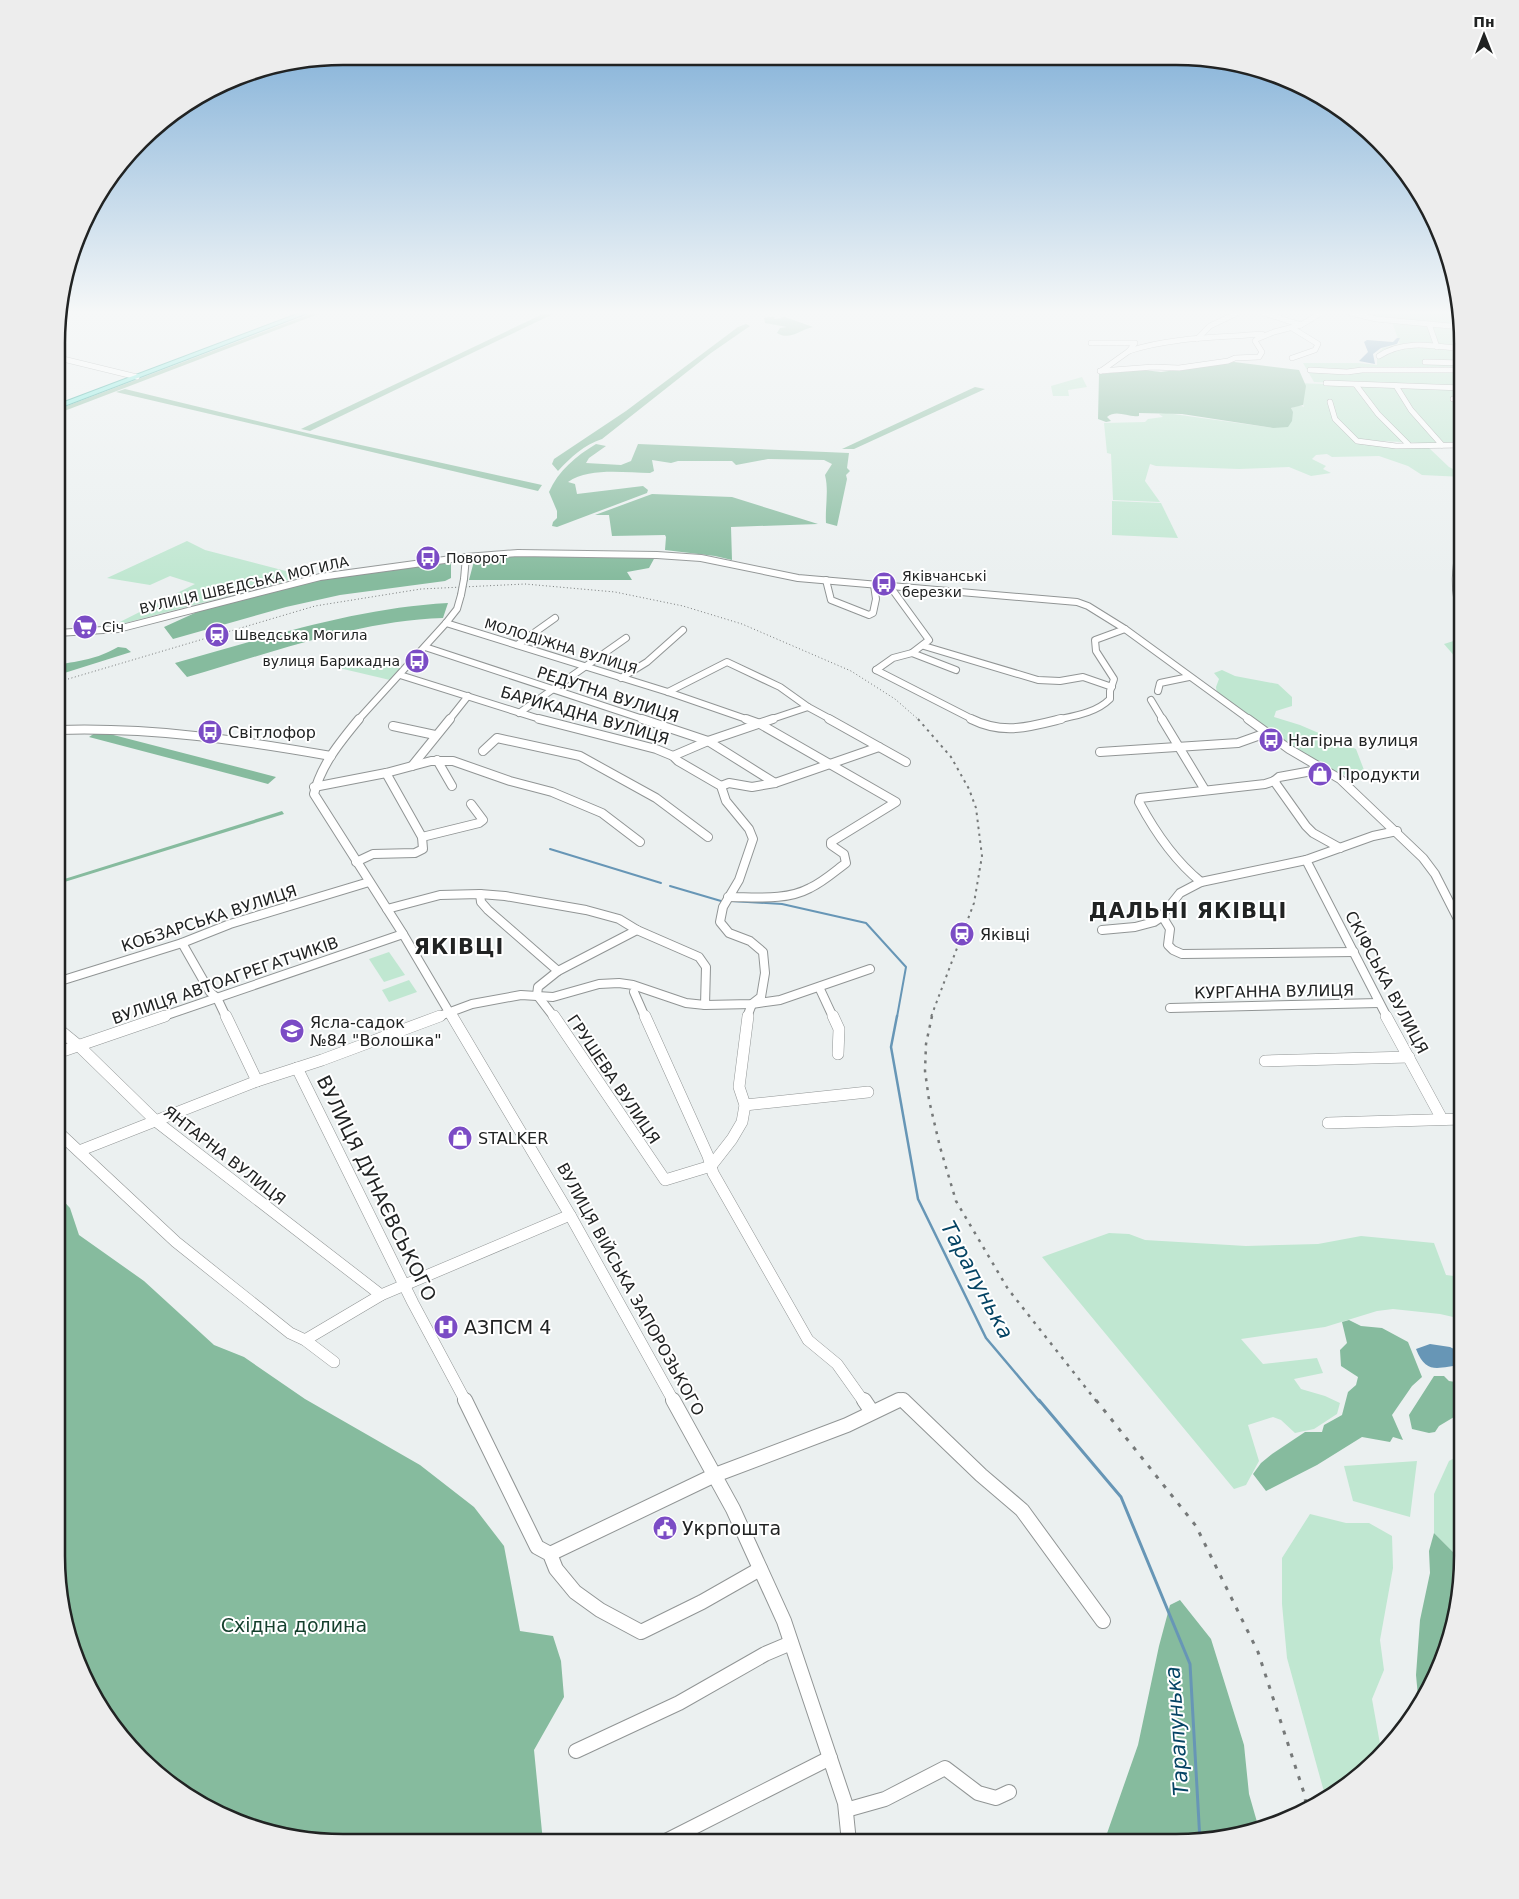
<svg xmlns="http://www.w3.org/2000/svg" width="1519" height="1899" font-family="'DejaVu Sans',sans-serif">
<rect width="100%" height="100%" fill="#ebf0f0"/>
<g fill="#c0e7d1">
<path d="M1358,313H1459L1460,325L1382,318Z"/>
<path d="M1392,322L1461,327L1463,343V388L1314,382L1303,363H1359L1377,365V354L1383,348L1400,344Z"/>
<path d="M1082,377L1087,387L1068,390L1069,396H1053L1051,386Z"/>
<path d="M1296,383L1463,389V445L1360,440L1428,447L1449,467L1463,474V477L1422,475L1408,466L1379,456L1332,457L1327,454L1316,455L1312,459L1326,466L1323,469L1331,473L1311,476L1289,467L1239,469L1156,466L1150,464L1145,481L1160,502L1113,500L1111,454L1107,453L1104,423L1145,422L1148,419L1163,417L1159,414L1166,413L1273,428C1281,419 1292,401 1304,407Z"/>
<path d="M1112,501L1161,503L1178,538L1112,535Z"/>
<path d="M187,541L205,550L305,576L110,627L195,584L170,576L150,585L107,578Z"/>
<path d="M1463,638V666L1444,644Z"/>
<path d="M355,656L402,667L390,680L339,668Z"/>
<path d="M1222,670L1235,676L1278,684L1292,697V706L1276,711L1274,717L1300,725L1356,749L1364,770C1357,773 1349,775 1341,775C1321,774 1238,709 1217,694L1216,687L1219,679L1214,673Z"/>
<path d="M389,952L405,975L384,982L369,959Z"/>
<path d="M409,980L417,992L389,1002L382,990Z"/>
<path d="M1109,1233L1129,1234L1145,1240L1246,1246L1318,1244L1361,1236L1434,1243L1446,1275L1462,1277V1319L1440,1314L1393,1309L1377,1311L1325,1327L1241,1339L1263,1364L1317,1358L1323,1373L1294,1379L1301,1389L1325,1396L1340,1403L1337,1414L1314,1429L1295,1433L1281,1420L1273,1417L1248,1425L1259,1461L1246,1485L1234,1489L1042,1257Z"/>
<path d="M1462,1454V1561L1434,1533V1494L1449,1461Z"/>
<path d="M1417,1461L1410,1517L1353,1501L1344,1466Z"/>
<path d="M1310,1514L1346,1523H1369L1392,1536L1393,1568L1380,1640L1384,1670L1372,1699L1382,1755L1326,1799L1287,1658L1282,1604V1558Z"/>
</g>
<g fill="#86bb9e">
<path d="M313,313H321L59,413V409Z"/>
<path d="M545,313H555L310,431L301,429Z"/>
<path d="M769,317H775L774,319L783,318L781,317H785L813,327C799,330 790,341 777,333L780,328L787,327L765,323L764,318Z"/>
<path d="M746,324L750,326L711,353L602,439C584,445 571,457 558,471L552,464L554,459L626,411L738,327Z"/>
<path d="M1234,362L1299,370L1306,386L1303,405L1291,408L1293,412L1292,421L1288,427L1273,428L1182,414L1139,413V416C1128,418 1117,409 1107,417L1111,421L1106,422L1098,419L1099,374L1144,370L1161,372Z"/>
<path d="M975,387L985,389L854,449H842Z"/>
<path d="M125,389L311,434L542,485L538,491L116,392Z"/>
<path d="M596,444L606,446L589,458L586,463L621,465L631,461L638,444L849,453L847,468L850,471L846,475L847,479L837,526L826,523C825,506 829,491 825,475L832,464L824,460L768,459L736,465L732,461H678L671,463L652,460L654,471L650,473C625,473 590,467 568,482L575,484L577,494L643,486L648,490L647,493L557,527L552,526L553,522L557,518V511L549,492C558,471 576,456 596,444Z"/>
<path d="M652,494L732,497L818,524L731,527L732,560L715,556L665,550L666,537L665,535L612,536L609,515H595Z"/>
<path d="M487,557H655L649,568L627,572L632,580H469L474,561Z"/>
<path d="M451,561V578L445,581L340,595L286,607L173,639L164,627L208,607L321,580Z"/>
<path d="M448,603L443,618C356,621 271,653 187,677L175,663C265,638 355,608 448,603Z"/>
<path d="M118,647L126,648L131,652L58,675V665C82,660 95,660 118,647Z"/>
<path d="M98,731L276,777L268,784L89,737Z"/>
<path d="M282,811L284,814L58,884V881Z"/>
<path d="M57,1194L70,1208L79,1235L144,1281L214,1345L244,1357L305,1399L420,1465L474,1507L504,1546L520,1631L553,1636L561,1661L564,1697L534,1750L543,1842H324L251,1828L184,1795L140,1759L95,1699L66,1631L56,1556Z"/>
<path d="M1349,1320L1361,1326L1382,1328L1408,1342L1422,1377L1412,1386L1392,1415L1403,1440L1393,1437L1390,1442L1362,1437L1317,1465L1266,1491L1253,1474L1261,1463L1272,1454L1305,1432H1322L1324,1425L1342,1415L1348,1392L1356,1385L1358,1377L1341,1366L1340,1350L1347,1343L1342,1322Z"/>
<path d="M1434,1376H1444L1449,1381L1462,1383V1415L1454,1417L1439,1426L1435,1432L1429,1433L1412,1429L1409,1415Z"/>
<path d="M1434,1533L1462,1561V1575L1448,1648L1419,1707L1416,1675L1420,1620L1430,1573L1429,1551Z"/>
<path d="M1180,1600L1211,1639L1244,1745L1249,1794L1259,1829L1251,1833L1195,1842H1104L1138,1745L1159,1646L1170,1605Z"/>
</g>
<g fill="#6796b6">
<path d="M1397,338H1400L1397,344L1381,348L1373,354L1375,364L1359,361L1368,352L1364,342L1367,340L1393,342Z"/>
<path d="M1430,1344L1450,1347L1462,1353V1365C1440,1366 1427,1377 1416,1349Z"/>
</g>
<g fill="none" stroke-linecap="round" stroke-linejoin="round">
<g stroke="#6796b6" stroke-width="2">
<path d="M550,849L661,883"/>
<path d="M670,886L721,901"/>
<path d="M731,901L782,904L866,923L906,967L897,1017"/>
</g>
<path stroke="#6796b6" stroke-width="2.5" d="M897,1016L891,1047L918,1199L986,1338L1040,1402"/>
<path stroke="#6796b6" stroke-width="3" d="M1039,1400L1121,1497L1190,1664L1200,1841"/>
<defs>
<g id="minor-far4">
<path d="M1264,313L1301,325"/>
<path d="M1351,313L1376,319L1461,327"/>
<path d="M1455,313L1459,314"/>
<path d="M1429,324L1437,347"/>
<path d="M1292,328L1318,344L1315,350L1292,358"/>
<path d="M1197,339L1210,326L1237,313"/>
<path d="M1091,343H1135L1129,351L1101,371"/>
<path d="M1129,351C1172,337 1217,338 1262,334"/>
<path d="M1379,356C1404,339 1434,346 1463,349"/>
<path d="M59,358L137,377"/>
<path d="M1425,362L1463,363"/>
<path d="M1310,370L1347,372L1362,370H1463"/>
<path d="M1100,371L1153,367L1179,368L1228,361L1235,358L1259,357L1262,352L1255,341L1257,339L1274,332L1301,325L1321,313"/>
<path d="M1326,383L1463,388"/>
<path d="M1356,385L1378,414L1408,444"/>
<path d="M1396,386L1411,410L1442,445"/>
<path d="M1453,399H1463"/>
<path d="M1330,402L1335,419L1357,441L1396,446L1463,445"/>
</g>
<g id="minor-far3">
<path d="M1463,523C1459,552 1449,589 1463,617"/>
<path d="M464,579L466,557"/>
<path d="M826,580L831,600L869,615L873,613L876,599L874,585"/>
<path d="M446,623L668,692L749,720"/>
<path d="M58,633L118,629L320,577L466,557L518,553L657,555L701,558L798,578L1077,602L1088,606L1125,629L1250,720"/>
<path d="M517,645L555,618"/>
<path d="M924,646L1038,680L1060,681L1083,677L1112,687"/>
<path d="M425,647L646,720"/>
<path d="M912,653L956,670"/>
<path d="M876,670L974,720"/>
<path d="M876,670L893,658L912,653L929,640L889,585"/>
<path d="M400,675L543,720"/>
<path d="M621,678L647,662L683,630"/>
<path d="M1158,691L1160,683L1189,677"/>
<path d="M668,692L727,662L780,687L808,707L832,720"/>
<path d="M1151,700L1163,720"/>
<path d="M519,713L626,638"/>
<path d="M358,720L446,623L457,609L461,595"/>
<path d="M449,720L468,696"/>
<path d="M769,720L808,707"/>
<path d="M1056,720C1074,716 1096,713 1110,699V691L1114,679L1096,651L1095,640L1125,629"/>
</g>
<g id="minor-far2">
<path d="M359,719C340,742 321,765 314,794L403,934L452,1017"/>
<path d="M539,719L656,749L673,756L678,761L721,786L726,801L749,829L753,839L739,880L723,907L720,922L729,933L750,941L763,952L765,973L761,997L752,1004L747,1017"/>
<path d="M642,719L708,741L775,783"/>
<path d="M829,719L906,762"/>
<path d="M971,719C1003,735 1029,727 1061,719"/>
<path d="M1162,719L1205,790"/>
<path d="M1248,719L1289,749L1340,779L1423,858L1435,874L1462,927"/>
<path d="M393,726L435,735"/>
<path d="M58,730C150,727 240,740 331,756"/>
<path d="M483,751L497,738L580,756L656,798L708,837"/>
<path d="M1100,752L1238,743L1266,733"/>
<path d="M673,756L708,741L773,719"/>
<path d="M437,760L452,786"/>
<path d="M412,766L450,719"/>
<path d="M1323,769L1279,777L1274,781L1306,826L1313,833L1340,848"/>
<path d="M721,786L729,783L752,787L775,783L879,747"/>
<path d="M314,787L386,773L431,761H453L510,781L552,792L602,813L640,842"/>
<path d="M422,837L479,823L483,820L471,804"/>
<path d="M1306,860L1387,1017"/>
<path d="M356,862L373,854L415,853L423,849L422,837L386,773"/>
<path d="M1201,882C1175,861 1155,832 1139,802L1140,798L1265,784L1274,781"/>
<path d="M480,894L481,902L488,910L558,971L538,987L537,995L554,1017"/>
<path d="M728,897C755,897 786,901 810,888C823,882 834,872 846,863L844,854L831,845V842L896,802L760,724L746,719"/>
<path d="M387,909L440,895L480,894L505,896L586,910L619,919L637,930L699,957L706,967L705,1005"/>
<path d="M1162,916L1170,929L1168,945L1173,950L1182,954L1354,952"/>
<path d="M1102,930L1135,927L1154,922L1160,918L1180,893L1201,882L1306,860L1373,836L1397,831"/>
<path d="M182,943L210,992L217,998L226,1017"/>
<path d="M558,971L637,930"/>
<path d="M57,982L182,943L230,924L369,882"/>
<path d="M819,987L833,1017"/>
<path d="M634,992L645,1017"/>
<path d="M1170,1008L1379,1003"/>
<path d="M161,1017L403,934"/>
<path d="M437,1017L472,1004L521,995L553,997L599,984L619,983L633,985L686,1003L705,1005L752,1004L780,1000L870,969"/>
</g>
<g id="minor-far1">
<path d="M226,1016L257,1081"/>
<path d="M452,1016L570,1215L674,1402"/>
<path d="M554,1016L665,1180L711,1166L732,1139L742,1122L745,1105L739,1087L748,1016"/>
<path d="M645,1016L708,1156L713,1173L808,1340L837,1364L864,1402"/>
<path d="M833,1016L839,1029L838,1054"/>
<path d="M1386,1016L1442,1119"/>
<path d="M57,1028L79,1046L157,1122L381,1295"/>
<path d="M57,1053L165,1016"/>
<path d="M1265,1061L1409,1057"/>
<path d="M297,1068L413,1303L466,1402"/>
<path d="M745,1105L868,1092"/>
<path d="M1328,1123L1462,1119"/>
<path d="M57,1131L176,1242L290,1333L305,1340L334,1362"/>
<path d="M79,1151L257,1081L322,1060L440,1016"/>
<path d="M305,1340L381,1295L570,1215"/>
<path d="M896,1402L902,1399L905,1402"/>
</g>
<g id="minor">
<path d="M465,1400L537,1547L550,1554L556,1569L575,1592L600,1610L641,1632L702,1602L760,1569"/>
<path d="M673,1400L733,1509L784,1621L845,1803L849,1842"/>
<path d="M864,1400L872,1412"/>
<path d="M903,1400L981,1475L1022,1510L1103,1621"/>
<path d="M550,1554L715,1475L847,1425L899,1400"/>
<path d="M576,1751L679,1703L765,1654L791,1643"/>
<path d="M846,1810L885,1799L945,1768L978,1793L996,1798L1009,1792"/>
<path d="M664,1842L830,1758"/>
</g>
<path id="major" d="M300,313H308L59,408V404Z"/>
</defs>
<use href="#minor-far4" stroke="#919595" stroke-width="6"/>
<use href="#minor-far3" stroke="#919595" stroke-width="8"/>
<use href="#minor-far2" stroke="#919595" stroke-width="10"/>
<use href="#minor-far1" stroke="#919595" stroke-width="12"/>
<use href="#minor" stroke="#919595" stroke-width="16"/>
<use href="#major" stroke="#159b8a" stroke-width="2"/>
<use href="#minor-far4" stroke="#fff" stroke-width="5"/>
<use href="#minor-far3" stroke="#fff" stroke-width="6"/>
<use href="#minor-far2" stroke="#fff" stroke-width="8"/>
<use href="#minor-far1" stroke="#fff" stroke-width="11"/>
<use href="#minor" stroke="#fff" stroke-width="14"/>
<use href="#major" fill="#6fe9da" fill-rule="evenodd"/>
<path stroke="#767979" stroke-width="1" stroke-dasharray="1 2.5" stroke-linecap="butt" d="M58,682L315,606L421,589L525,584L615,592L683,606L742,624L851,671L895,699L919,720"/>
<path stroke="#767979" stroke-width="2" stroke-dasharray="2.5 4.5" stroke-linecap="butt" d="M918,719L951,757L969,789L976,808L982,856L974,903L931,1017"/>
<path stroke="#767979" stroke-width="2.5" stroke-dasharray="3 6" stroke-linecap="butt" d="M932,1016L926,1044L925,1071L929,1100L940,1147L956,1201L1008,1289L1097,1402"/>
<path stroke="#767979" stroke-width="3" stroke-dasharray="4 8" stroke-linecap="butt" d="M1096,1400L1196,1526L1258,1652L1304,1793L1307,1809"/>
<defs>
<path id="minor-bridge" d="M461,595L464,579"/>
</defs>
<use href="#minor-bridge" stroke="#919595" stroke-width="8" stroke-linecap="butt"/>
<use href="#minor-bridge" stroke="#fff" stroke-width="6"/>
</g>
<linearGradient id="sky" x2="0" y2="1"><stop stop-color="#74a8d4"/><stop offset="0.54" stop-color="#f6f8f8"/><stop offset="1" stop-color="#f6f8f8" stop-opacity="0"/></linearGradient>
<rect width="1519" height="579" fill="url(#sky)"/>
<defs>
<symbol id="bus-disc" viewBox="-11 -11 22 22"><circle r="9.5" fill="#7b4cc5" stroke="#fff"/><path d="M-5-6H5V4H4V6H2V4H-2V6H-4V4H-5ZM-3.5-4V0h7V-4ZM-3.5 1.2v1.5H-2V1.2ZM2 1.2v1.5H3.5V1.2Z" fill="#fff"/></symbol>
<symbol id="supermarket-disc" viewBox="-11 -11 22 22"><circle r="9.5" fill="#7b4cc5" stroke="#fff"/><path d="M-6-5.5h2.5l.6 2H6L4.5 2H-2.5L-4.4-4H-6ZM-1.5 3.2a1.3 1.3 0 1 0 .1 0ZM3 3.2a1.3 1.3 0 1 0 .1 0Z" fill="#fff"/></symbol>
<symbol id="station-disc" viewBox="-11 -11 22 22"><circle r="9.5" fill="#7b4cc5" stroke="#fff"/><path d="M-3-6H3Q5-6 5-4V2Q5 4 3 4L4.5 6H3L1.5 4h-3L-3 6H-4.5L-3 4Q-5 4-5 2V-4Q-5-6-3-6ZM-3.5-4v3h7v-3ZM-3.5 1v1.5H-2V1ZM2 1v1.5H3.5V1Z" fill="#fff"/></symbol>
<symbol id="shop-disc" viewBox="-11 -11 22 22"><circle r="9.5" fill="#7b4cc5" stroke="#fff"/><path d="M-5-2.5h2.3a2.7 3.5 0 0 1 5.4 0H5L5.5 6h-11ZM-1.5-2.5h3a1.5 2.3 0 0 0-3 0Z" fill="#fff"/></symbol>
<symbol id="school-disc" viewBox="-11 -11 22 22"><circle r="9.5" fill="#7b4cc5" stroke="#fff"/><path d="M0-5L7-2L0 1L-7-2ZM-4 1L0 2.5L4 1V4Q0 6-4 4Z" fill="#fff"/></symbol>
<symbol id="hospital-disc" viewBox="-11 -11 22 22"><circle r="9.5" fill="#7b4cc5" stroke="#fff"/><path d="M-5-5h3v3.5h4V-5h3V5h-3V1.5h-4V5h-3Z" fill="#fff"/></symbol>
<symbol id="civic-disc" viewBox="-11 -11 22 22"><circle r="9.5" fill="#7b4cc5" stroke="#fff"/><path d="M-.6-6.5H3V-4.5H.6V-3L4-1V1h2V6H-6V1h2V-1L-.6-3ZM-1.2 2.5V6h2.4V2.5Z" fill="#fff"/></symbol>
</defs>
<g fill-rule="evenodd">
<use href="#bus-disc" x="414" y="544" width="28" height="28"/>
<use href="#bus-disc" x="870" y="570" width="28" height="28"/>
<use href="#supermarket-disc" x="71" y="613" width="28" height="28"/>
<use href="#station-disc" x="203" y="621" width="28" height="28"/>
<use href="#bus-disc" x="403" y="647" width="28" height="28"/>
<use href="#bus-disc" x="196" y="718" width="28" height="28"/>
<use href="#bus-disc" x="1257" y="726" width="28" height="28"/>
<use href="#shop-disc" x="1306" y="760" width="28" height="28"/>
<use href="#station-disc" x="948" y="920" width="28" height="28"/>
<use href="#school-disc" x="278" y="1017" width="28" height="28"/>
<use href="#shop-disc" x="446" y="1124" width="28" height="28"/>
<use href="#hospital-disc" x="432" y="1313" width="28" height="28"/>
<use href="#civic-disc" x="651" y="1514" width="28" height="28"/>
</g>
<g text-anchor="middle" stroke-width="4" stroke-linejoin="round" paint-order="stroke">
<g font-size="14" fill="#212323" stroke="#fff" text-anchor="start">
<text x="446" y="563">Поворот</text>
<text x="902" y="581">Яківчанські<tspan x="902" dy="16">березки</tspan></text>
<text x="102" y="632">Січ</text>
<text x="234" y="640">Шведська Могила</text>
<text x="400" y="666" text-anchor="end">вулиця Барикадна</text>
</g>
<g font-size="14" fill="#212323" stroke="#fff">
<text transform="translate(244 585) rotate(-13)" y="5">ВУЛИЦЯ ШВЕДСЬКА МОГИЛА</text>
<text transform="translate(561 646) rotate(17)" y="5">МОЛОДІЖНА ВУЛИЦЯ</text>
</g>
<g font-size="16" fill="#212323" stroke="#fff">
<text transform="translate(608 694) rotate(18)" y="6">РЕДУТНА ВУЛИЦЯ</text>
<text transform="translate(585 715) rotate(16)" y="6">БАРИКАДНА ВУЛИЦЯ</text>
<text transform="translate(209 918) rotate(-18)" y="6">КОБЗАРСЬКА ВУЛИЦЯ</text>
<text transform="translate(225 980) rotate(-19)" y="6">ВУЛИЦЯ АВТОАГРЕГАТЧИКІВ</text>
<text transform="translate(1387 982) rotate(62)" y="6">СКІФСЬКА ВУЛИЦЯ</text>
<text transform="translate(1274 991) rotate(-1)" y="6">КУРГАННА ВУЛИЦЯ</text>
<text transform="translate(614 1079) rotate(56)" y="6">ГРУШЕВА ВУЛИЦЯ</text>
<text transform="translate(225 1155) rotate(38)" y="6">ЯНТАРНА ВУЛИЦЯ</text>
<text transform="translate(631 1289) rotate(61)" y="6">ВУЛИЦЯ ВІЙСЬКА ЗАПОРОЗЬКОГО</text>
</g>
<g font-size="16" fill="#212323" stroke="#fff" text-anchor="start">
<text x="228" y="738">Світлофор</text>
<text x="1288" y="746">Нагірна вулиця</text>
<text x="1338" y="780">Продукти</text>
<text x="980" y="940">Яківці</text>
<text x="310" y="1028">Ясла-садок<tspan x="310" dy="18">№84 "Волошка"</tspan></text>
<text x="478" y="1144">STALKER</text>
</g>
<g font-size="19" fill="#212323" stroke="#fff">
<text transform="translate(377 1188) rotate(64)" y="7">ВУЛИЦЯ ДУНАЄВСЬКОГО</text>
</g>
<g font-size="19" fill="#212323" stroke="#fff" text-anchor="start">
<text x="464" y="1334">АЗПСМ 4</text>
<text x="682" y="1535">Укрпошта</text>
</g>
<g font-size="19" fill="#143f2c" stroke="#fff">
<text x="294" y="1632">Східна долина</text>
</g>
<g font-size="21" font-weight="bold" letter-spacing="1" fill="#212323" stroke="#fff">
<text x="1188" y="918">ДАЛЬНІ ЯКІВЦІ</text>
<text x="459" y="954">ЯКІВЦІ</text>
</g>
<g font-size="21" font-style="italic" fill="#054464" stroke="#fff">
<text transform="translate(977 1280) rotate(62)" y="7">Тарапунька</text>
<text transform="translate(1177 1731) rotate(-94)" y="7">Тарапунька</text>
</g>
</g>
<path d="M0 0H1519V1899H0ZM343 65H1176A278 278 0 0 1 1454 343V1556A278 278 0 0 1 1176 1834H343A278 278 0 0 1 65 1556V343A278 278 0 0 1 343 65Z" fill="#ededed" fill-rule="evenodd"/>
<path fill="none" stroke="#212323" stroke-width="2.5" d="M343 65H1176A278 278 0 0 1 1454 343V1556A278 278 0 0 1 1176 1834H343A278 278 0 0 1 65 1556V343A278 278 0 0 1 343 65Z"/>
<g transform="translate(1484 35)" stroke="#ffffff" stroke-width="4" paint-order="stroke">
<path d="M0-4L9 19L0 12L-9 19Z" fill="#212323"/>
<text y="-8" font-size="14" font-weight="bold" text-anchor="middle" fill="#212323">Пн</text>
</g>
</svg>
